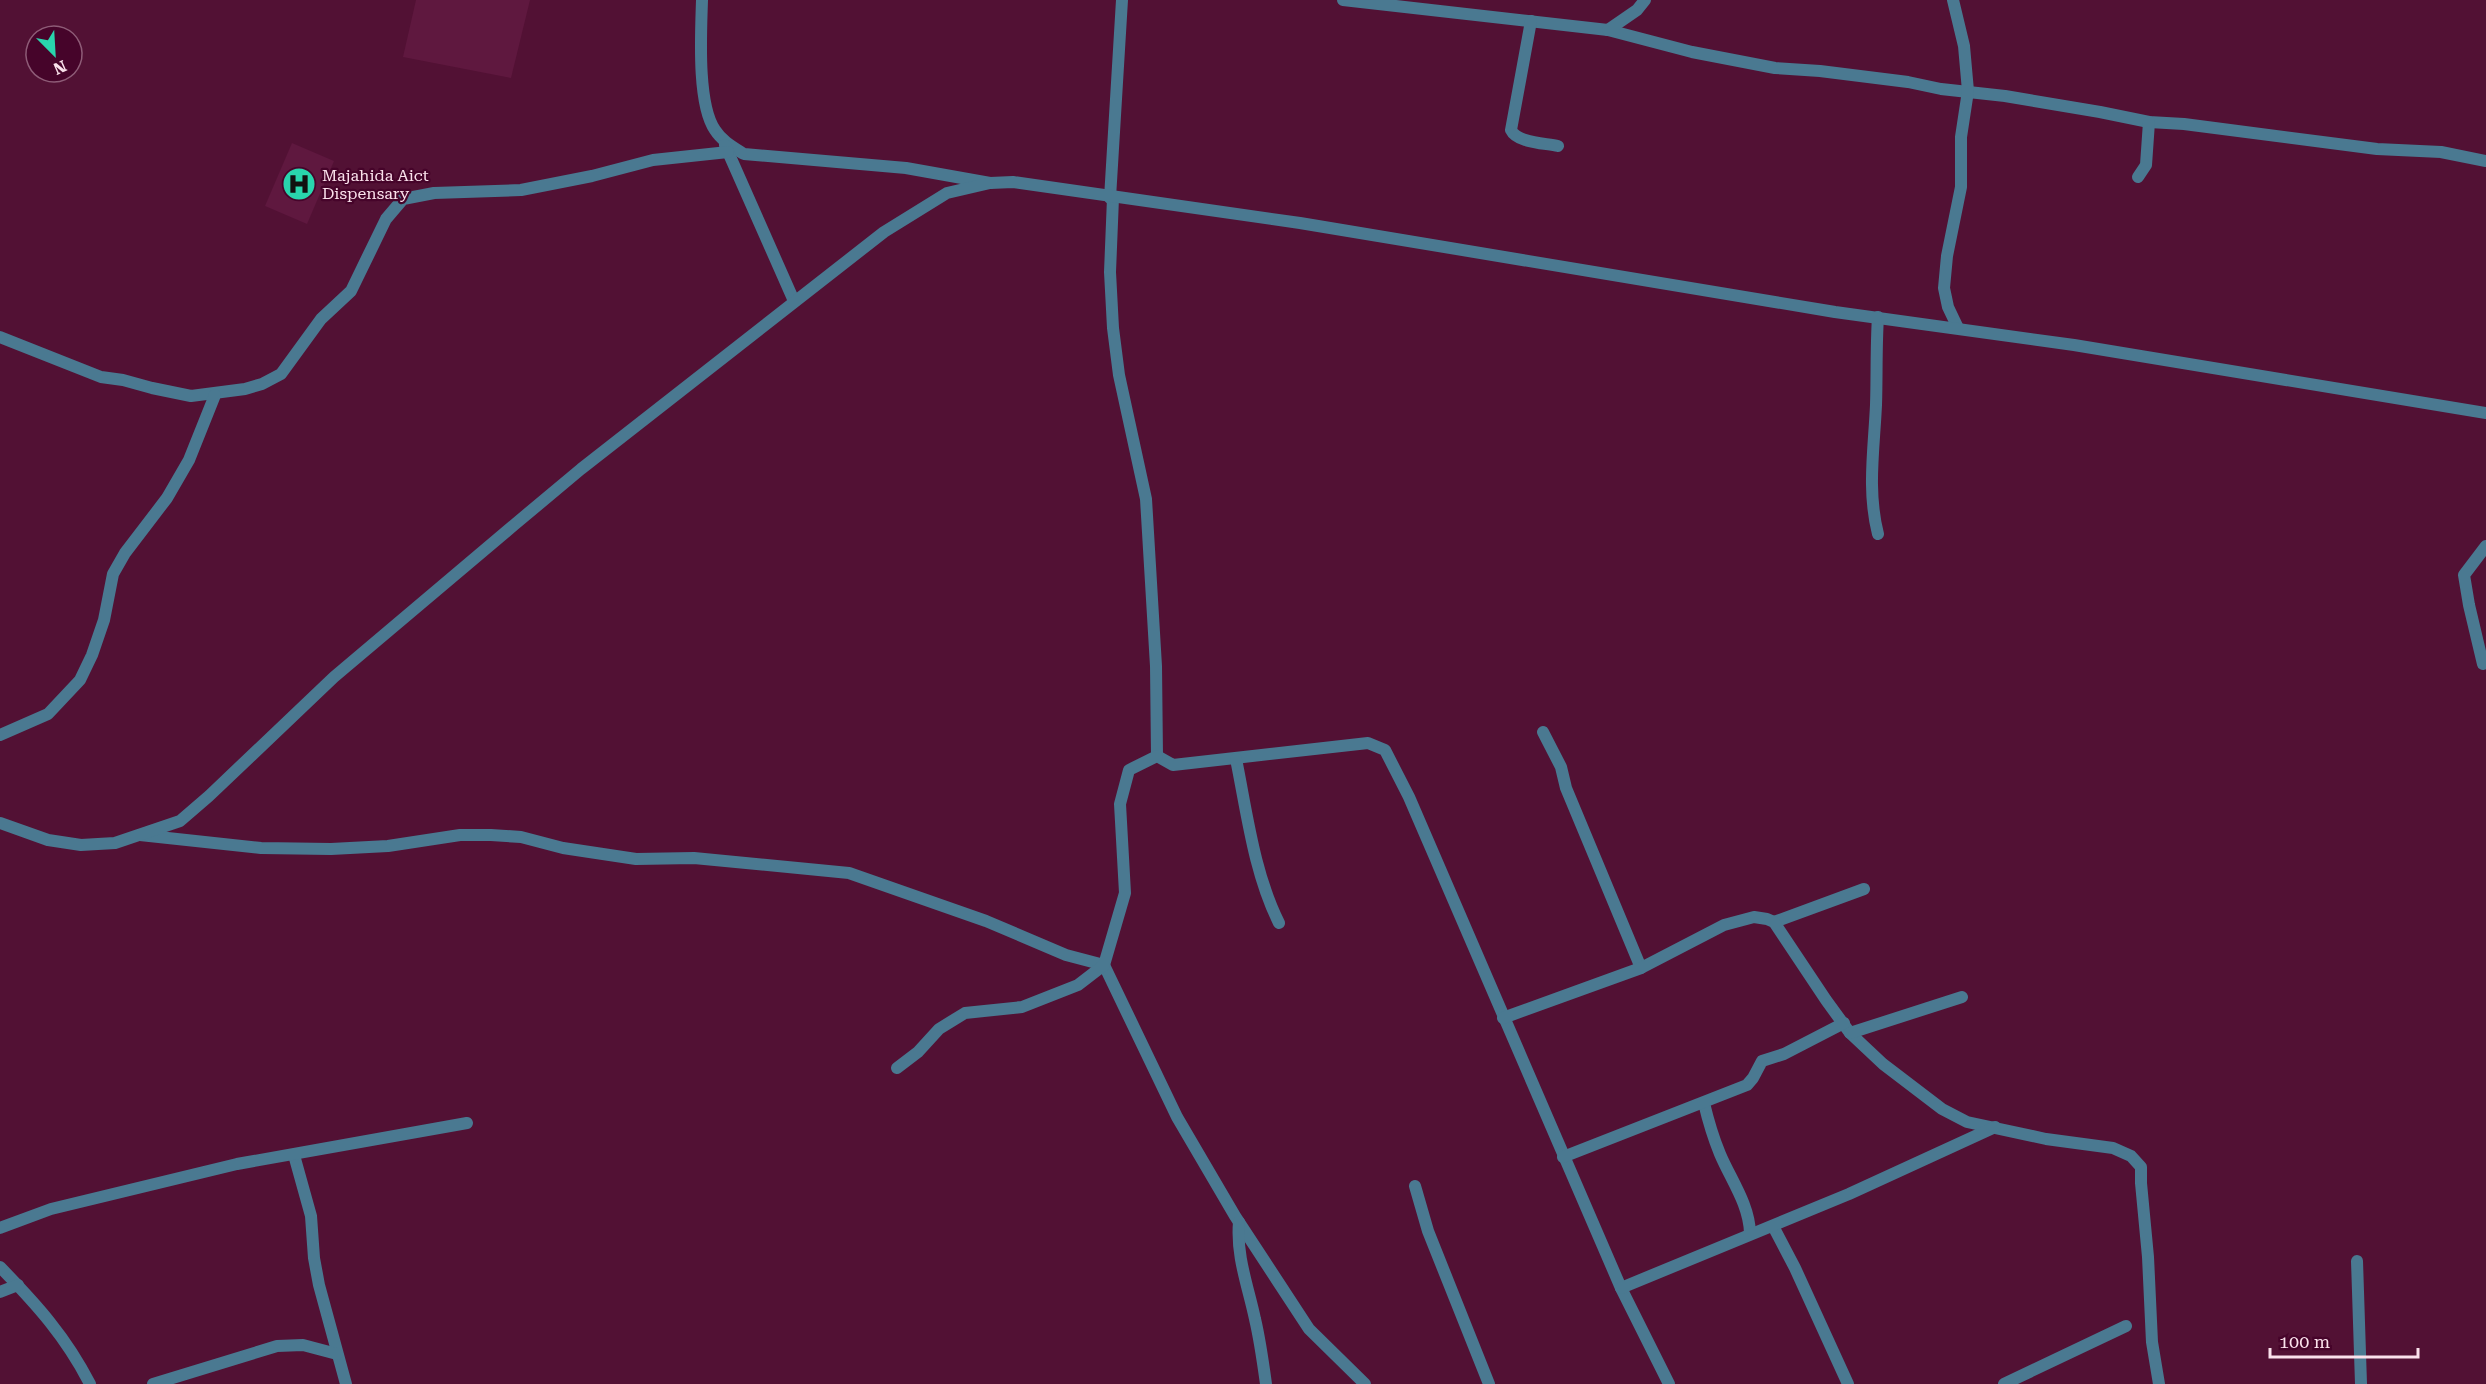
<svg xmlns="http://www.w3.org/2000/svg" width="2486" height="1384" font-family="'Roboto Serif',serif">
<rect width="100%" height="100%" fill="#521134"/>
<g fill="#5f183f">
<path d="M416,0H530L511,78L403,57Z"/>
<path d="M292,143L334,161L307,224L265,206Z"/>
</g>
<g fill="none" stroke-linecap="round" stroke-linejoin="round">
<g stroke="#4a7991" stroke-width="12">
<path d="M702,0C701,33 697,104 715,130C722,141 733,147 744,154L906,168L990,183"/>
<path d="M1343,0L1608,30L1692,52L1775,68L1820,71L1908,82L1941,89L2005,96L2100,112L2149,122L2184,124L2377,149L2441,152L2486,161"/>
<path d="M1953,0L1964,46L1968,91L1961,137V187L1947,256L1944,288L1948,307L1958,328"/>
<path d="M1531,21L1511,130C1517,143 1545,143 1558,146"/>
<path d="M1608,30L1637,10L1645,0"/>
<path d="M725,145L794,301"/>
<path d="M2138,177L2146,165L2149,122"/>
<path d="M1110,198L1122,0"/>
<path d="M1113,198L1110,272L1113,328L1119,375L1146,499L1156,666L1157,756L1173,765L1368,743L1385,750L1409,797L1621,1288L1669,1384"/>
<path d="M1878,317C1876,347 1877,376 1876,405C1874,449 1867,491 1878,534"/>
<path d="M0,337L101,377L123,380L152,388L191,396L245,389L262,384L281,374L321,319L351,291L386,219L403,199L434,193L521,190L592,176L653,160L728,152"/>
<path d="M2483,664L2469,605L2464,575L2486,546"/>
<path d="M1543,732L1561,767L1566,788L1641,968"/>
<path d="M0,735L48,714L80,680L92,655L104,620L113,574L125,553L167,498L189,460L215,395"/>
<path d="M1236,759C1247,813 1254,873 1279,923"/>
<path d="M140,835L261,848L331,849L388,846L460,835H491L521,837L563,848L636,859L694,858L849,873L986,921L1066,955L1104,965L1177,1117L1235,1216L1309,1329L1365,1384"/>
<path d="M1774,922L1864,889"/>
<path d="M1503,1018L1641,968L1724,925L1754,917L1767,919L1774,922L1826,1000L1850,1033L1883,1064L1942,1109L1967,1122L2046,1139L2113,1148L2131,1156L2141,1167V1183L2148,1257L2152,1342L2159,1384"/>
<path d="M1850,1033L1962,997"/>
<path d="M897,1068L918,1052L939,1029L965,1013L1022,1007L1078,985L1104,965L1125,893L1120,804L1129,770L1157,756"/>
<path d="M1704,1103C1708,1120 1713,1137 1720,1154C1731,1180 1749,1204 1750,1233"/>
<path d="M294,1155L311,1216L314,1258L319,1285L346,1384"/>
<path d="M1563,1157L1747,1085L1753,1078L1762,1061L1784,1054L1844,1023"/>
<path d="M1415,1186L1428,1231L1489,1384"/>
<path d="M1239,1222C1236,1256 1248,1286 1255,1319C1260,1340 1263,1362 1266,1384"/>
<path d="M1773,1226L1795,1268L1848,1384"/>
<path d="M0,1228L51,1209L237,1164L467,1123"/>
<path d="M2357,1261L2361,1384"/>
<path d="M0,1267C37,1305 66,1337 90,1384"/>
<path d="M1621,1288L1849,1194L1995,1127"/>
<path d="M0,1292L18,1285"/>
<path d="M153,1384L277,1346L303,1345L337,1354"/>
<path d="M2004,1384L2126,1326"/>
</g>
<path stroke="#4a7991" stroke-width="12" d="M0,823L48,840L81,845L115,843L180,821L209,796L334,677L514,525L581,469L884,232L947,193L990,183L1013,182L1300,223L1835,312L2074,345L2486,413"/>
</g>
<defs>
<symbol id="hospital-disc" viewBox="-11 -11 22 22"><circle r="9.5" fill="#29d5ad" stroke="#46042a"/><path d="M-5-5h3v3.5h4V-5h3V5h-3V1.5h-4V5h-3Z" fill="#111"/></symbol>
</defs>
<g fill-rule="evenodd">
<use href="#hospital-disc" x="280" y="165" width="38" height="38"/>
</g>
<g text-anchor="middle" stroke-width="4.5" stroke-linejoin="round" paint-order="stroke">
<g font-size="16" fill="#fae1eb" stroke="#46042a" text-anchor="start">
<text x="322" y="181">Majahida Aict<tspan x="322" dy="18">Dispensary</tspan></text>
</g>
</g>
<g transform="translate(54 54) rotate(156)"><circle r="28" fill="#46042a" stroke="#8e5c77" stroke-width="1.5"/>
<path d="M0-4.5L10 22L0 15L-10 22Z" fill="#29d5ad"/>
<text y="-9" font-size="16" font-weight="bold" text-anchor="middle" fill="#fae1eb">N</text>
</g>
<path d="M2270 1348v9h148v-9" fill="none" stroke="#fae1eb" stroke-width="3"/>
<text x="2279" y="1348" font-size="18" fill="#fae1eb" stroke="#46042a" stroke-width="4.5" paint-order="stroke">100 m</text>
</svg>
